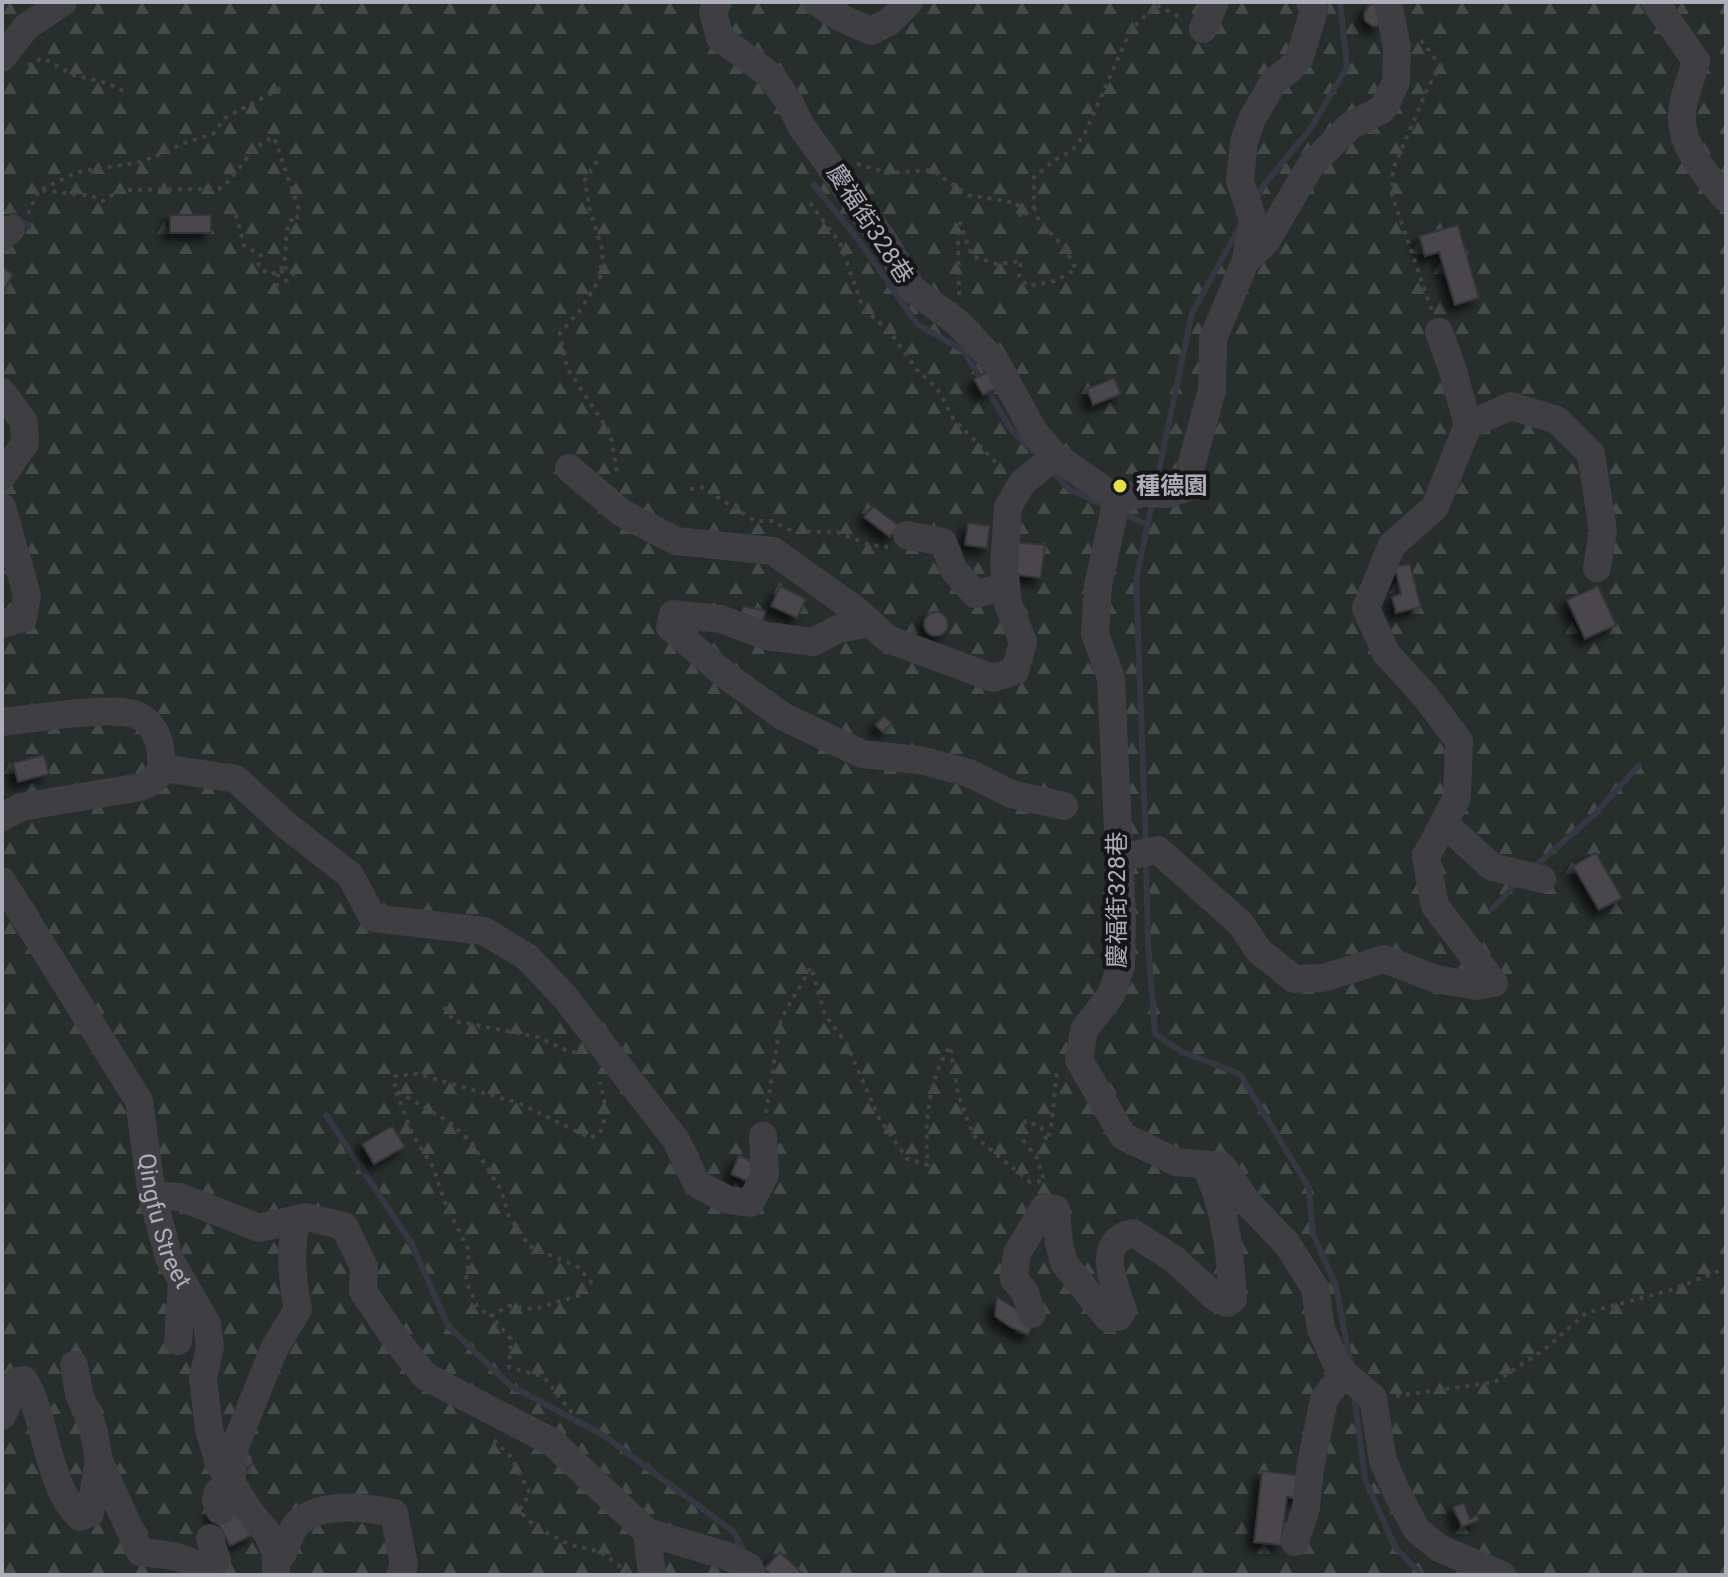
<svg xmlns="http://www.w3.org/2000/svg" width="1728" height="1577" font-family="Roboto,'Noto Sans TC',sans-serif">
<defs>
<pattern id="forest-firs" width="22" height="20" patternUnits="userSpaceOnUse" patternTransform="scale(2)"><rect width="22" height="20" fill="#272e2b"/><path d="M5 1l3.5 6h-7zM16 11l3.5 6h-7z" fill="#444a48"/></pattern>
<filter id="shadow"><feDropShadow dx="-7" dy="7" stdDeviation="4" flood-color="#0009"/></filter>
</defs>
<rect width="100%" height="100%" fill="#1b1a1c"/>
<rect fill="url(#forest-firs)" x="2" y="2" width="1724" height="1573"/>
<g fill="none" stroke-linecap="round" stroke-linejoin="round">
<g stroke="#353843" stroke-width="6">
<path d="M814,185L858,239L917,324L964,351L1010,428L1032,451"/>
<path d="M1257,197L1263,186L1311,128L1347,67L1340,2"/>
<path d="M13,215L28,226"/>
<path d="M1051,470L1069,489L1100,504"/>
<path d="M1156,484L1192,313L1239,228"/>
<path d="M1122,513L1148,525"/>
<path d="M1146,846L1136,580L1153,499"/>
<path d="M1146,861L1148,941L1155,1034L1182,1052L1240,1074L1309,1188L1313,1234L1336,1286L1351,1366"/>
<path d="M1533,868L1594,815L1639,765"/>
<path d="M1492,909L1519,881"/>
<path d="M326,1115L412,1244L448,1326L511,1386L603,1435L734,1532L746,1555"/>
<path d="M1354,1393L1365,1479L1395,1547L1422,1575"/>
</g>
</g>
<g fill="#48474c" stroke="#363538" stroke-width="2" filter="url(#shadow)">
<path d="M1377,4L1381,25L1374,27L1365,21L1364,14L1369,5Z"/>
<rect x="170" y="215" width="41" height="18"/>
<path d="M1458,225L1479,298L1455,305L1439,252L1425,256L1419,236Z"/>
<path d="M2,267L13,274L2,294Z"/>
<path d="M987,372L996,388L983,395L974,379Z"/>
<path d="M1114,378L1121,394L1093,405L1087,389Z"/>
<path d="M873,506L899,526L890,537L864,517Z"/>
<path d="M968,523L990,526L987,548L965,545Z"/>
<path d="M1014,542L1045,545L1041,578L1010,574Z"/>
<path d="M1410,564L1421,607L1396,613L1392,597L1401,594L1395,567Z"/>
<path d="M780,586L806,599L797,618L771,606Z"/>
<path d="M1598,586L1616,625L1585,639L1567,600Z"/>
<path d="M743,606L765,611L762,624L740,619Z"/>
<circle cx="936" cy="624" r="12"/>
<path d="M884,716L892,723L883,732L875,725Z"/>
<path d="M44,755L49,774L18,782L13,763Z"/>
<path d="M1596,853L1622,898L1599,910L1573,866Z"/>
<path d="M392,1126L405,1147L374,1164L362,1144Z"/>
<path d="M739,1155L761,1166L753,1184L731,1174Z"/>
<path d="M997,1297L1035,1321L1028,1335L1010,1327L995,1316Z"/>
<path d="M246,1453L251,1455L253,1463L245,1469Z"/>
<path d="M1262,1471L1304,1476L1301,1499L1287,1497L1281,1545L1254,1542Z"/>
<path d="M235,1498L254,1534L230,1546L211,1510Z"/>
<path d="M1464,1503L1470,1519L1477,1515L1479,1520L1462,1527L1453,1507Z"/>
<path d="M780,1552L803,1574L802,1575H771L764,1569Z"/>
</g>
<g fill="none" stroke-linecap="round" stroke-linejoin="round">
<g stroke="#424248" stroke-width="4" stroke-dasharray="4 6" stroke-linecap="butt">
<path d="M1421,40L1441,66L1429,85L1393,169L1392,195L1432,311"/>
<path d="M28,65L43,58L73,75L107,83L125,92"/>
<path d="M597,161L585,180L589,207L603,252L600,279L579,312L560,333L567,368L610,433L618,477"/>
<path d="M857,164L888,173L932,170L968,195L1017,203L1021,218L1034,207V177L1055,160L1072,151L1085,133L1130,31L1156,5L1182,18"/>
<path d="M42,189L78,172L140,162L164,153L181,144L213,134L225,118L285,86"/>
<path d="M810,203L840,243L863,308L890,332L917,370L937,388L953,418L1004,471"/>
<path d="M28,214L39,190L92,196L103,201L120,190L219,189C241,174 246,148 274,137L299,210L296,222L291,220C281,237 291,257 279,272L270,274L259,268L258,260L261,255L244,246L236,215L227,206"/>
<path d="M284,267L295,275"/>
<path d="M281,270L288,284"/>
<path d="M277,287L278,274"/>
<path d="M959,295L958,239L960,223L972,256L997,264L1021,261L1019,277L1028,286L1055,281L1076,269L1064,247L1039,221L1034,207"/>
<path d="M690,489L705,487L711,493L755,521H772L792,531L837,532L870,545L888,547"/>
<path d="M444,1007L454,1021L538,1037L563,1049L577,1053"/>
<path d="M396,1092L414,1137L433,1167L444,1200L469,1251L466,1281L478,1308L491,1316"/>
<path d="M766,1113L781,1019L811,967L825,1015L846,1043L879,1118L907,1159L928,1165C924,1125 928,1080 950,1046L958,1094L973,1135L1030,1182L1044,1181L1037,1158L1023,1140L1025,1121L1041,1127L1047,1141C1055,1118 1053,1095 1057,1071L1059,1073"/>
<path d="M1396,1396L1495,1382L1545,1349L1586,1313L1671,1290L1726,1268"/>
<path d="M572,1413L544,1377L509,1367L511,1339L491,1316L509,1306L534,1309L581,1295L591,1282L578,1267L529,1246L509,1216L501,1190L471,1142L448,1121L395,1090V1076L417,1074L519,1103L590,1138L600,1133C608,1114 605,1101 600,1082"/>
<path d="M494,1440L510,1456L530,1493L519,1511L536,1527L568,1544L601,1552L630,1574"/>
</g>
<g stroke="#3f3e43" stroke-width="28">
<path d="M718,2L713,12L720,38L770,75L790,103L801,126L883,239L912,289L957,322L997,364L1034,432L1055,456L1117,499"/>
<path d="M817,2L841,18L871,31L889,22L909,2"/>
<path d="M1388,2L1397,48L1396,82L1383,109L1350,126L1311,165L1266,241L1245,262L1213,339L1212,390L1185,488L1168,494L1144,493L1117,499L1098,586L1095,634L1111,678L1122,919L1121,966L1111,995L1084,1030L1079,1060L1123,1136L1176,1162L1222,1166L1248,1203L1287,1244L1315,1288L1321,1329L1339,1369L1373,1398L1383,1461L1398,1495L1417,1530L1439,1548L1502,1575"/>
<path d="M1655,2L1696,61C1692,79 1682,97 1682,116C1680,145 1707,177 1726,198"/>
<path d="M1203,29L1215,2"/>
<path d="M2,58L26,27L63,2"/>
<path d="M2,237L11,229"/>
<path d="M1246,260L1253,220L1240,181L1244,141L1252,119L1274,81L1290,69L1300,57L1314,10L1310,2"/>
<path d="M1439,332L1452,368L1468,425"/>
<path d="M2,392L24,422L25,443L2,476"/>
<path d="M569,468L622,513L676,541L773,551L857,611L888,639L993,678L1015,671L1023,642L1008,604L1004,565L1008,507L1022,483L1055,456"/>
<path d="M2,507L27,595L23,618L2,624"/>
<path d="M907,535L943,542L954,570L975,594L1006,587"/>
<path d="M870,623L838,629L813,642L766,636L721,619L673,614L670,627L724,674L784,717L862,754L920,760L969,773L1011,794L1064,806"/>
<path d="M2,722C32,719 112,705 137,715C153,722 160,739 161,755C163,773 157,780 141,787L21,807L2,817"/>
<path d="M163,768L236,779L286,825L350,875L373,918L484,931L527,957L564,996L676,1140L697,1184L728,1200L750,1203L765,1175L763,1136"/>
<path d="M1444,823L1492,867L1542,879"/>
<path d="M1119,858L1158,850L1241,924L1259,951L1294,979L1323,978L1384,959L1436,979L1477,986L1494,983L1435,906L1426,857L1457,797L1459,741L1425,696L1386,653L1366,608L1392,545L1435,507L1468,425L1511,406L1557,420L1591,454L1603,531L1597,568"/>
<path id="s1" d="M2,881L139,1101L152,1195L169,1258L207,1324L210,1347L203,1378L209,1429L219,1463L249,1511L268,1534L276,1554V1575"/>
<path d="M152,1195L180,1197L259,1228L306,1217L344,1226L364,1267L363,1291L394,1337L425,1376L552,1442L647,1532L727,1556L749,1567L752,1575"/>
<path d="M1032,1314L1025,1292L1014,1279L1017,1253L1045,1207L1056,1209L1059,1243L1064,1263L1108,1318L1118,1317L1123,1310C1114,1285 1094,1241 1133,1233L1174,1259L1216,1298L1227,1303L1233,1299C1230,1252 1226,1208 1205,1165"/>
<path d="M178,1341L182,1282"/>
<path d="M74,1365L79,1394L93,1428L99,1461L140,1552L174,1556L202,1566L217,1560L210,1538"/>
<path d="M2,1416L18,1381L24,1380C46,1415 47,1487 80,1517L90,1513L99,1461"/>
<path d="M220,1511L216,1501L218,1492L231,1483L235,1446L274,1349L298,1309C292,1278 289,1250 297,1219"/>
<path d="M647,1532L652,1575"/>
<path d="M1295,1542L1306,1508L1310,1469L1324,1399L1344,1373"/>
<path d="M276,1561C288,1552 287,1534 297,1524C321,1500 365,1508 394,1513L404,1565L400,1575"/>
</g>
</g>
<circle fill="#e3e14c" stroke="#161517" stroke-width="3" cx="1120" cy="486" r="8"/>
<g text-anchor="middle" stroke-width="8" stroke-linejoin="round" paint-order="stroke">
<g font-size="24" fill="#aeaebb" stroke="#161517">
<text transform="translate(870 224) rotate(57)" y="8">慶福街328巷</text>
<text transform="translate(1117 900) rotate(-90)" y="8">慶福街328巷</text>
<text dy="8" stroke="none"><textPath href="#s1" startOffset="382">Qingfu Street</textPath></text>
</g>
<g font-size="24" font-weight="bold" fill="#aeaebb" stroke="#161517" text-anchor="start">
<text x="1136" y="494">種德園</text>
</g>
</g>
<rect width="1728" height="1577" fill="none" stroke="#aeaebb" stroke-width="8"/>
</svg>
